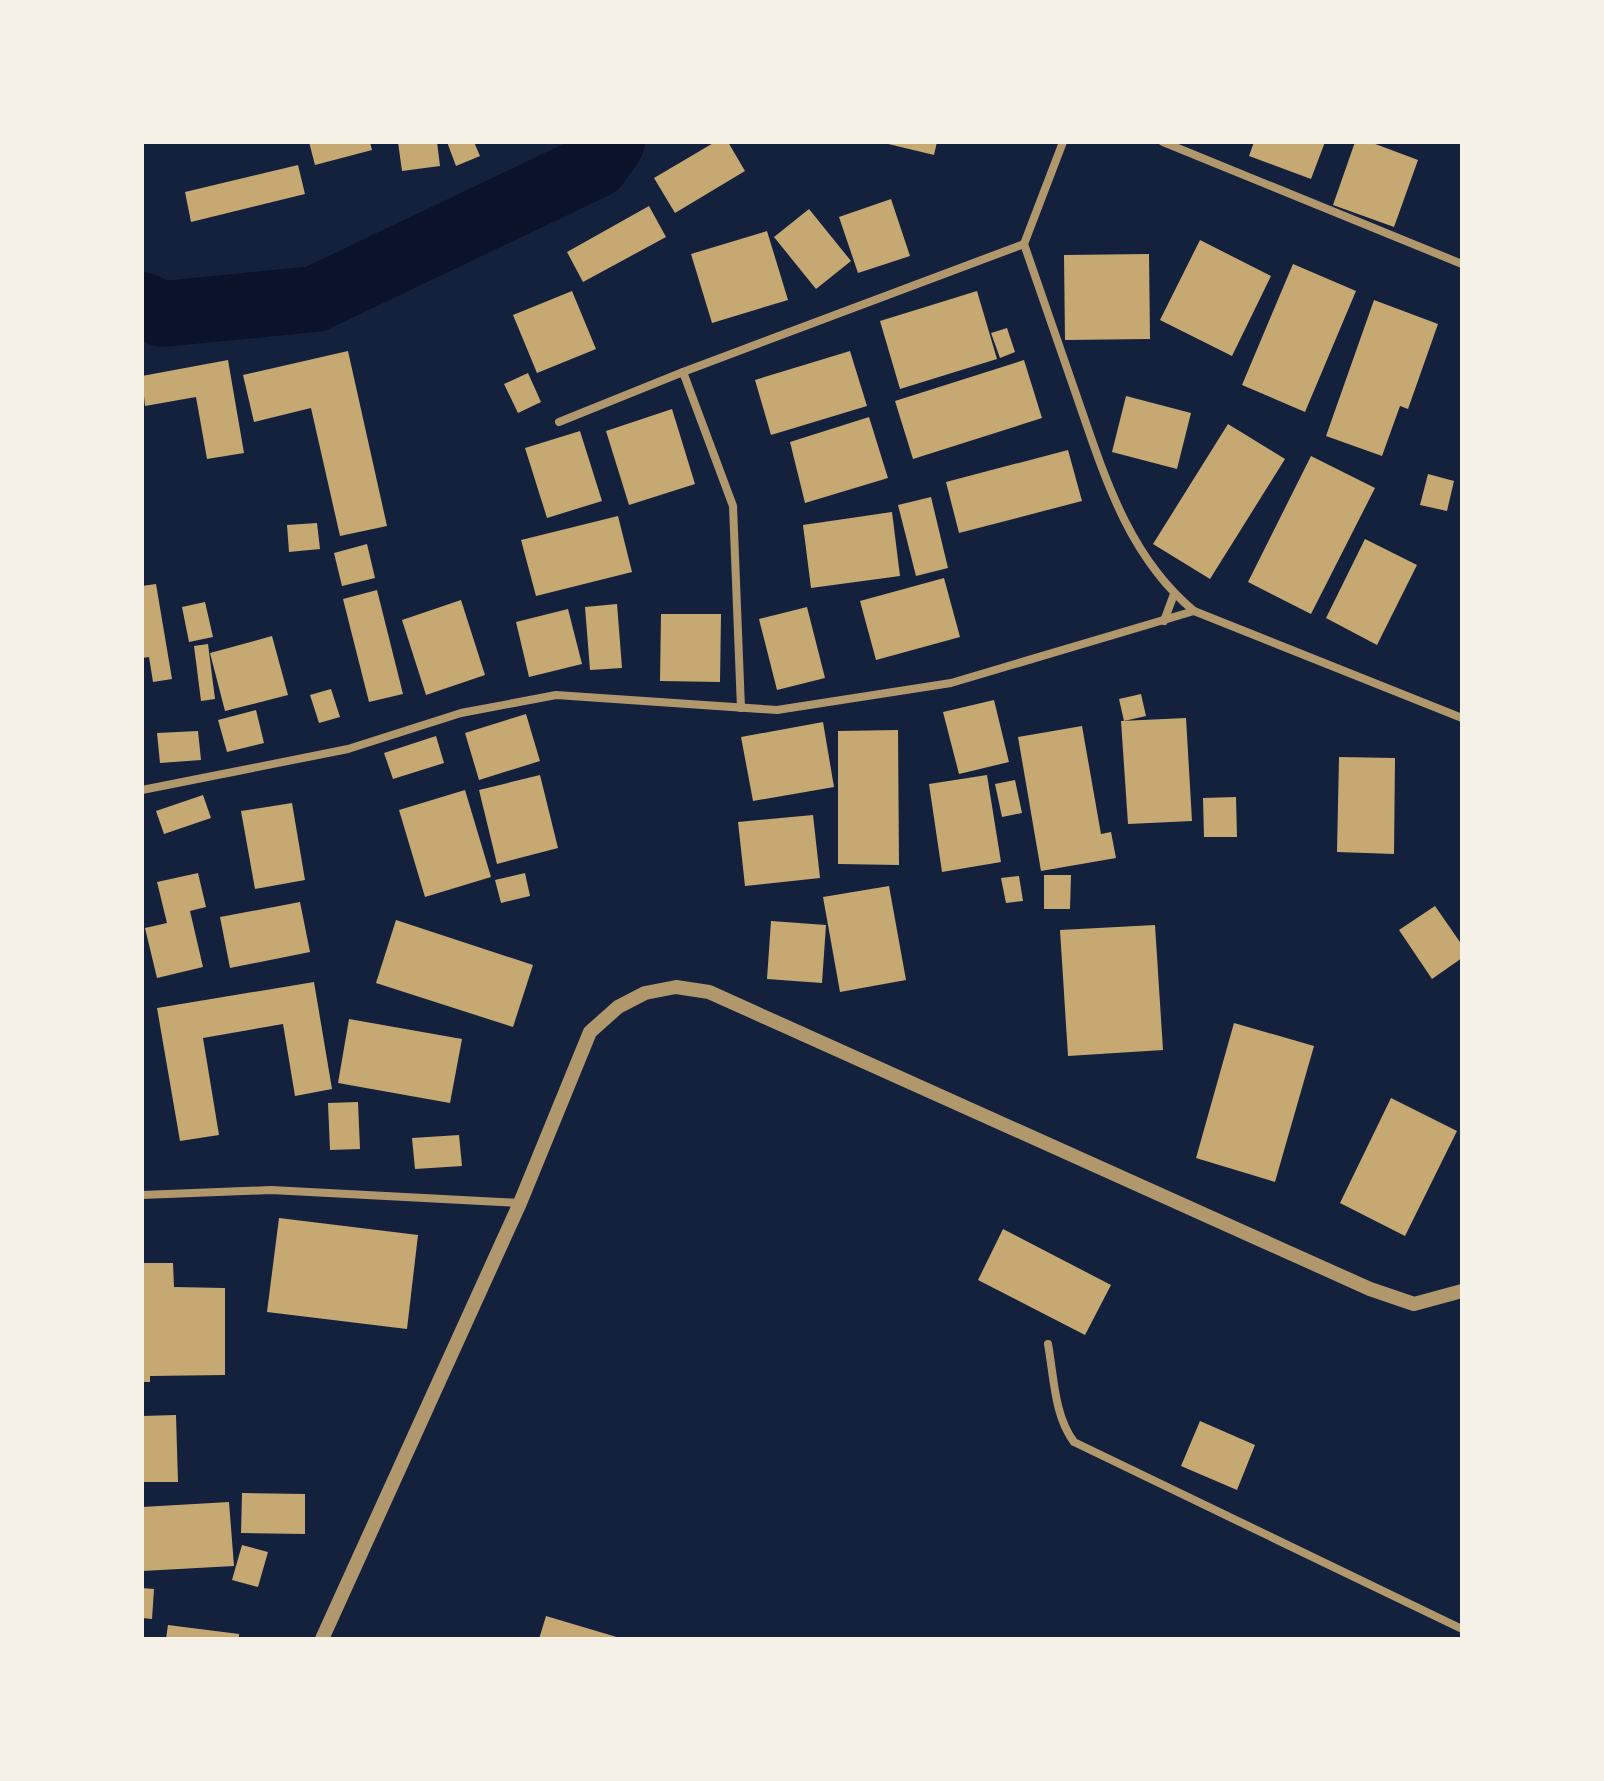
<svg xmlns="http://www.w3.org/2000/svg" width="1604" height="1781" font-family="'Golos Text',sans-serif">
<rect width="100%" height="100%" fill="#14213d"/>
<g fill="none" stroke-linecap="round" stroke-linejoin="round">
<path stroke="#0b132b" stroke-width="66" d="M142,305L162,314L315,299L596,165L612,142"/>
</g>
<g fill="#c6a872">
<path d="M309,142H370L372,150L315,165Z"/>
<path d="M398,142H437L440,166L402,171Z"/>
<path d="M447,142H474L480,156L456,166Z"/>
<path d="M715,142H728L745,171L675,213L654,178Z"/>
<path d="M880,142H937L934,155Z"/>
<path d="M1254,142H1325L1311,179L1249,156Z"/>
<path d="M1355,142H1370L1418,160L1394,227L1333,205Z"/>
<path d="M298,165L305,194L191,222L185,192Z"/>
<path d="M891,199L910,256L858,273L839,217Z"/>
<path d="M649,206L666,237L583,282L567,252Z"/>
<path d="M809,209L851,261L816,289L774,237Z"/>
<path d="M767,231L788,300L712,323L691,254Z"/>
<path d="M1200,240L1271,276L1232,356L1160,320Z"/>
<path d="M1149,254L1150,339L1065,340L1064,255Z"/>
<path d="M1293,264L1356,291L1305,412L1242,385Z"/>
<path d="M572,291L596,349L537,373L513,315Z"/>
<path d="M977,291L997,359L900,389L880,321Z"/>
<path d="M1374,300L1438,324L1408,409L1400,406L1382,456L1326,436Z"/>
<path d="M1007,328L1015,352L1000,358L991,333Z"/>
<path d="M348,351L387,526L340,536L311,408L254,422L243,375Z"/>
<path d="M850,351L867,406L771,435L755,380Z"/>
<path d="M228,360L244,453L207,459L196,397L145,406L142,376Z"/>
<path d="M1024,360L1042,418L913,459L895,401Z"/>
<path d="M528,373L541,402L518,413L504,384Z"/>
<path d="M1126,396L1191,413L1177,469L1112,452Z"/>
<path d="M672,409L695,484L629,505L606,431Z"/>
<path d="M869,417L888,478L805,503L790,442Z"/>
<path d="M1228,424L1285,459L1210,579L1153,544Z"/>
<path d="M580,431L602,501L547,518L525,448Z"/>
<path d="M1068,450L1082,501L959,533L946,482Z"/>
<path d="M1311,456L1375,488L1311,614L1248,582Z"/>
<path d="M1428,474L1454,481L1447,511L1420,505Z"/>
<path d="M931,497L948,568L916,576L898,505Z"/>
<path d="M892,512L900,576L811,588L803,525Z"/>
<path d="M618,516L632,572L536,596L521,540Z"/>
<path d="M317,523L320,549L289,552L287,525Z"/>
<path d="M1365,539L1417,565L1377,645L1326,618Z"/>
<path d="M367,544L375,578L342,586L334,553Z"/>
<path d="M944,578L960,637L876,660L860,601Z"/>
<path d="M156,584L172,679L153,682L149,657L142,658V586Z"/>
<path d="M377,590L403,694L369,702L343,599Z"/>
<path d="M461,600L485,675L426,695L402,620Z"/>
<path d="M205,602L213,637L189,642L182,607Z"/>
<path d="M617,604L622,668L590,670L585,607Z"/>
<path d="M807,607L825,678L777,690L759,619Z"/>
<path d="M568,609L582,664L529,677L516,622Z"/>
<path d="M661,614H721L720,682L660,681Z"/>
<path d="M272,636L288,695L225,711L210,653Z"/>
<path d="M208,644L215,699L201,701L194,646Z"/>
<path d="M331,689L340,717L319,723L310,695Z"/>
<path d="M1141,694L1146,716L1124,721L1119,699Z"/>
<path d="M994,700L1009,762L959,774L943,712Z"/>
<path d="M256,710L264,743L227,752L218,720Z"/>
<path d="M526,714L540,761L479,780L465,733Z"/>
<path d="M1186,718L1192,821L1128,824L1121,721Z"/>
<path d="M823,722L834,787L753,801L741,737Z"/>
<path d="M1082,726L1101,834L1111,832L1116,858L1041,871L1018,737Z"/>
<path d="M898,730L899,865L838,864V731Z"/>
<path d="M198,731L201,760L160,763L157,733Z"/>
<path d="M436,736L444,763L393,779L384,753Z"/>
<path d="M1339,757L1395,758L1394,854L1337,852Z"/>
<path d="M540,775L558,848L497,864L479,790Z"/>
<path d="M987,775L1001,862L942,872L929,784Z"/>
<path d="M1015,780L1022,813L1002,817L995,784Z"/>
<path d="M465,790L491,877L425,897L399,810Z"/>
<path d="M203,795L211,818L164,834L156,811Z"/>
<path d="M1236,797L1237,837H1204L1203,798Z"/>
<path d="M292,803L305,880L255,889L241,811Z"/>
<path d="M813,815L820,878L745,886L738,822Z"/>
<path d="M198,873L206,907L190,911L203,967L157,978L145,928L167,923L157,882Z"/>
<path d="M525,873L530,896L501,903L495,880Z"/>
<path d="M1044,875H1071L1070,909H1044Z"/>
<path d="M1019,876L1023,901L1006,903L1001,878Z"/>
<path d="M889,886L906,980L840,992L823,897Z"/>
<path d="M300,902L310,952L230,968L220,917Z"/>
<path d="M1435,906L1462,945V958L1432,979L1399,930Z"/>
<path d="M396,920L533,965L513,1027L376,983Z"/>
<path d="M771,921L826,925L822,983L767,979Z"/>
<path d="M1155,925L1163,1050L1068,1056L1060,930Z"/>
<path d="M314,982L332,1089L295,1096L283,1024L203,1038L219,1135L180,1141L157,1008Z"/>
<path d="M349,1019L462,1039L450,1103L338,1083Z"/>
<path d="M1234,1023L1314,1046L1275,1182L1196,1158Z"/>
<path d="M1391,1098L1457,1131L1405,1236L1340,1203Z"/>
<path d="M358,1102L360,1149L330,1150L328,1103Z"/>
<path d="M459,1135L462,1166L415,1169L412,1138Z"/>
<path d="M279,1218L418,1235L407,1329L267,1312Z"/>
<path d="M1003,1229L1111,1285L1085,1335L978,1280Z"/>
<path d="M142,1263H173L174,1287L225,1288V1375L150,1376V1382H142Z"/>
<path d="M176,1415L178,1482H142V1416Z"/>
<path d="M1200,1421L1255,1445L1237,1490L1181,1466Z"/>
<path d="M242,1493L305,1494V1534L241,1533Z"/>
<path d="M229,1502L234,1566L142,1571V1507Z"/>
<path d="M242,1545L268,1552L258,1587L232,1580Z"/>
<path d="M142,1588L154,1589L152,1619L142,1618Z"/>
<path d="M546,1616L620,1638L619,1639H539Z"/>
<path d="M168,1625L239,1634V1639H166Z"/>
</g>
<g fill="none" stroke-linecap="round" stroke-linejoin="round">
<g stroke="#b1986c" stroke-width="8">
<path d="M1163,142L1462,264"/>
<path d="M1024,244C1042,296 1060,348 1078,400C1105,478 1129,557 1194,611L1462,718"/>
<path d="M683,372L1024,244L1063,142"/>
<path d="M559,422L683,372L733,506L741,708"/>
<path d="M1164,621L1174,594"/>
<path d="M142,790L348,749L461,713L556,695L777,710L951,683L1194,611"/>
<path d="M142,1195L271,1190L520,1203"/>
<path d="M1048,1344C1054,1377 1054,1415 1074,1442L1462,1629"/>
</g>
<path stroke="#b1986c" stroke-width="14" d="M322,1639L520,1203L590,1032L618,1007L645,993L676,987L709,992L1370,1289L1414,1304L1462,1291"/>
</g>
<rect width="1604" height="1781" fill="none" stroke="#f6f1e7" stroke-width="288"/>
</svg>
